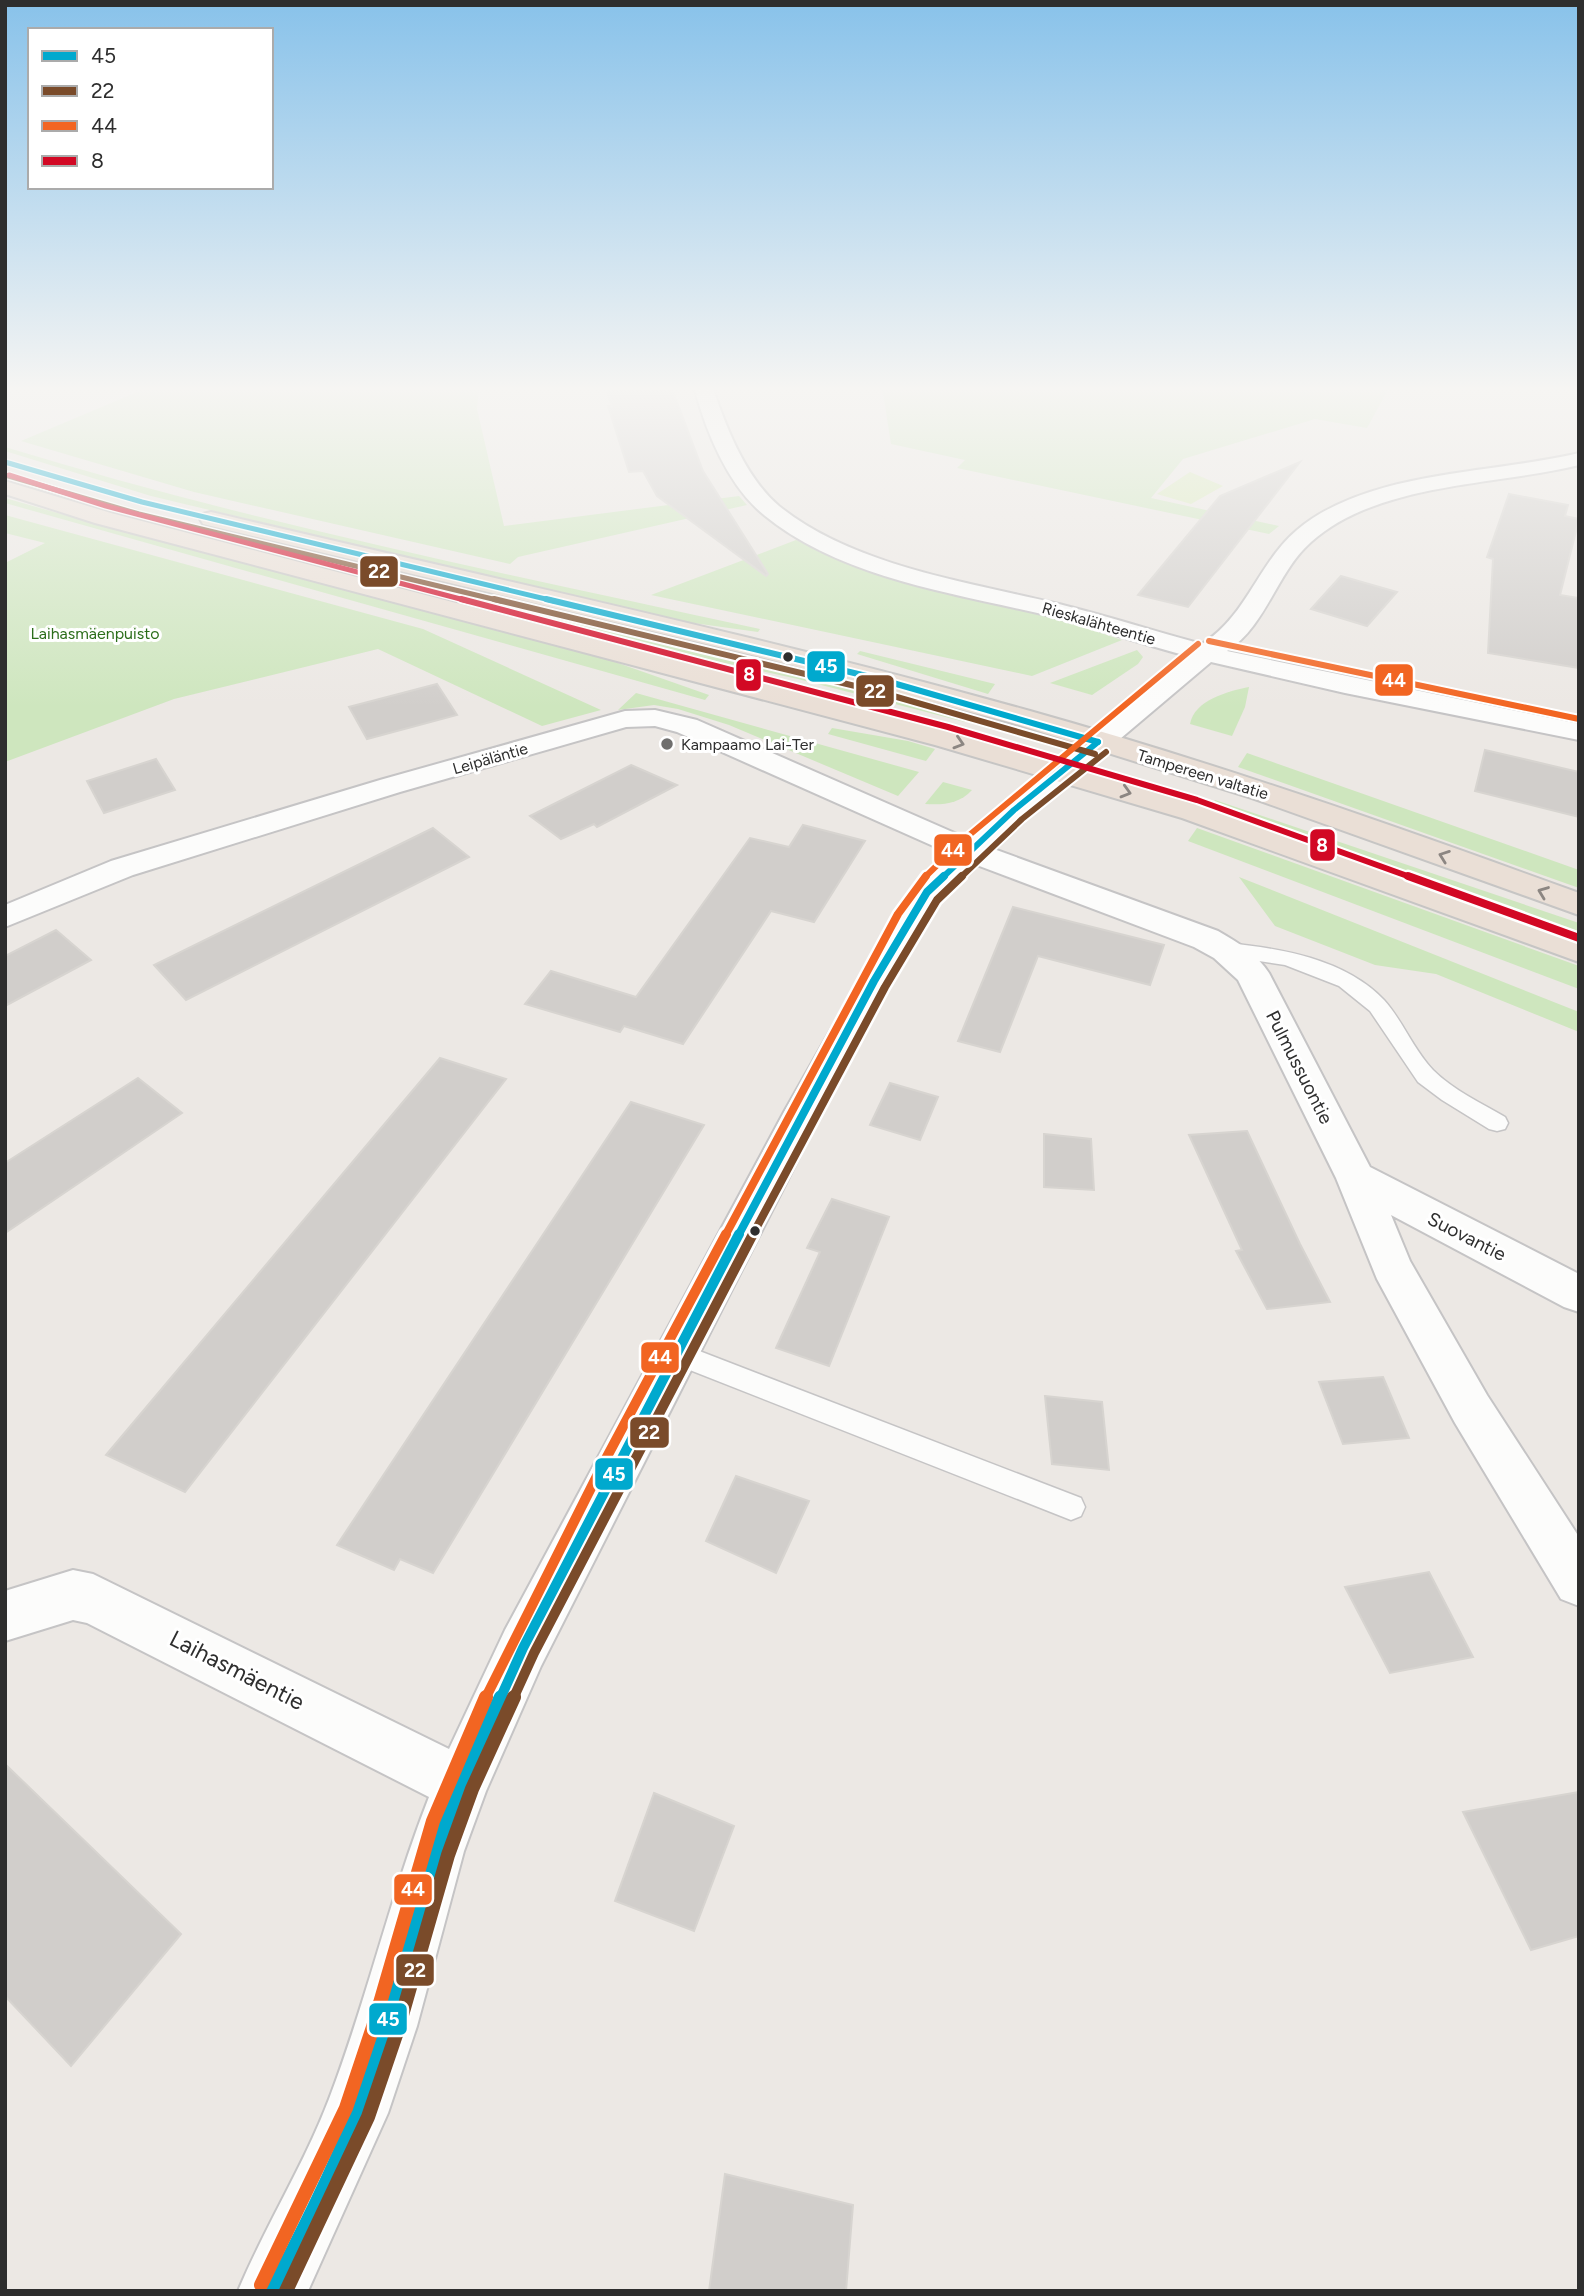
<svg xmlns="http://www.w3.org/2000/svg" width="1584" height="2296" font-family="Figtree,sans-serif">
<rect width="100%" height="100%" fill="#ece8e4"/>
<g fill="#cee6be">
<path d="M145,386H479L477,409L504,526L739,496L747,505L518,557L510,564L194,492L21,441L149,387Z"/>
<path d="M882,386H1390L1367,428L1315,419L1183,459L1151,498L1279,526L1269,534L957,468L965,460L891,444Z"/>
<path d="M5,447C253,523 507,574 760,629L758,632L686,622L628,610L151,496L5,451Z"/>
<path d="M5,472L183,522L851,683L971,715L965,722L798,679L574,630L79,501L5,478Z"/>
<path d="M5,498L121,531L598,656L709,695L705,700L5,503Z"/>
<path d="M5,515L423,629L601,710L542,726L378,649L174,699L5,762V563L45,543L5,533Z"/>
<path d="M796,540L863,568L1068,622L1122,640L1032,676L651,595Z"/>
<path d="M1137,650L1143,657L1138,664L1092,695L1050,683Z"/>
<path d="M860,651L995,684L988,694L857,654Z"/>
<path d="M1249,687L1245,707L1232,736L1190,724C1194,700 1229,691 1249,687Z"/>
<path d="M636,693L919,772L898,796L729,725L678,709L654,705L618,710Z"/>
<path d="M832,728L908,741L935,749L926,761L828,734Z"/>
<path d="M1247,753L1579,870V888L1238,767Z"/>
<path d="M943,782L972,790C959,804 944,805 925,804Z"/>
<path d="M1215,800L1579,923V936L1211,806Z"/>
<path d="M1197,828L1579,966V989L1188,841Z"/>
<path d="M1239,877L1579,1012V1032L1436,974L1375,965L1275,926Z"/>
</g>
<path fill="#d9eabb" d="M1190,472L1223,486L1191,504L1157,494Z"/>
<g fill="#d1cecb" stroke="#d7d4d0" stroke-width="2">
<path d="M605,386H671L703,471L768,574L766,576L657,496L643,471L629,472L608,406H612Z"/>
<path d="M1300,462L1188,607L1138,595L1220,496Z"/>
<path d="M1509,494L1568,505L1565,516L1579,519L1560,595L1579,598V668L1488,653L1493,559L1487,557Z"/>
<path d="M1341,576L1397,592L1367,626L1311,609Z"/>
<path d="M437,684L457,715L367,739L349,707Z"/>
<path d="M1485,750L1579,772V817L1475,791Z"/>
<path d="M156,759L175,790L104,813L87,781Z"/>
<path d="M631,765L677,785L597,827L594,824L561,839L530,816Z"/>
<path d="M803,825L865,841L814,922L771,911L683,1044L624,1026L620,1032L525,1004L551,971L636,997L750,838L789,847Z"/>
<path d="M433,828L469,857L186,1000L154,965Z"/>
<path d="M1013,907L1164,945L1150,985L1038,956L1000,1052L958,1041Z"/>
<path d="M56,930L91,960L5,1006V956Z"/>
<path d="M440,1058L506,1079L185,1492L106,1455Z"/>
<path d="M138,1078L182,1113L5,1233V1163Z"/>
<path d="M890,1083L938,1097L920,1140L870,1125Z"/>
<path d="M631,1102L704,1125L433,1573L400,1559L394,1570L337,1545Z"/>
<path d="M1247,1131L1300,1244L1330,1302L1267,1309L1236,1251L1242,1250L1189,1135Z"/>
<path d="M1044,1134L1091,1139L1094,1190L1044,1187Z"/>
<path d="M832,1199L889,1217L829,1366L776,1348L820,1252L807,1248Z"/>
<path d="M1383,1377L1409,1438L1343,1444L1319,1382Z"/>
<path d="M1045,1396L1102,1402L1109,1470L1052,1464Z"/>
<path d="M736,1476L809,1501L776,1573L706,1541Z"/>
<path d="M1429,1572L1473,1657L1390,1673L1345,1587Z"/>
<path d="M5,1764L181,1934L71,2066L5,1996Z"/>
<path d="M1579,1792V1936L1531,1950L1463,1812Z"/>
<path d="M654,1793L734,1826L694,1931L615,1901Z"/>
<path d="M725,2174L853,2205L846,2291H709Z"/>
</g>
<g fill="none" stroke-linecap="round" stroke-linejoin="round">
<defs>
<g id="lane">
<path d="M1226,943C1280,948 1345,959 1384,1000C1403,1021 1413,1049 1433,1070C1453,1090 1481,1103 1505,1117L1508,1123L1505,1129L1497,1131L1489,1129L1442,1100L1418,1082L1370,1011L1339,986L1285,965L1219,955L1216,950L1219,945Z"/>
<path d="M676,1342L1081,1498L1085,1507L1081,1516L1071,1520L667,1361L663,1353L667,1345Z"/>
</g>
<path id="street" d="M694,386H712C726,427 745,477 779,506C853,566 968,582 1059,604C1107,616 1154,631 1202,644C1247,616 1258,563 1297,530C1368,470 1492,474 1579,453V465C1495,486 1378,482 1311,542C1276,573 1267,625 1227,651L1579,724V740L1345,693L1211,662L991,848L1218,931C1237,942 1257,954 1269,973L1370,1167L1579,1274V1312L1564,1307L1391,1215L1410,1261L1487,1395L1579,1537V1606L1561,1599L1455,1423L1377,1279L1336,1178L1238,980L1214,958L1194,947L974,864L939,899L925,920L822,1112L541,1666L486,1791L464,1851L417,2026L388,2113L308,2291H238C265,2226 304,2165 329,2099C367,2000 390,1896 429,1797L87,1623L73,1620L5,1641V1591L73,1570L93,1574L449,1749L505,1630L784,1112L897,913L916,885L949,853L677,732L655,726L626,727L400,792L133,875L5,927V905L111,861L380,780L625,711L655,710L697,720L966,838L1187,656C1142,644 1099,629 1054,617C960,594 841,579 764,515C728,486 705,430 694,386Z"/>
<g id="highway">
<path d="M5,481L111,513L955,733L1204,806L1579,939V962L1182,818L935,745L95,523L5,494Z"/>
<path d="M211,512C484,577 759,635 1030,711C1216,763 1398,827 1579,893V915L1252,798L1012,723L756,656L203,524L200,519L203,514Z"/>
</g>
</defs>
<use href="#lane" stroke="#c5c4c5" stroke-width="3"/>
<use href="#street" stroke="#c5c4c5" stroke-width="4"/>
<use href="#highway" stroke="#c6c5c4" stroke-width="4"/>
<use href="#lane" fill="#fcfcfb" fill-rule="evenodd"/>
<use href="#street" fill="#fcfcfb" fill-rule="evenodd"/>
<use href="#highway" fill="#eadfd6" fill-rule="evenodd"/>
<defs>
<path id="bus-1-far4" d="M5,462L142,502L554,601"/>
<g id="bus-1-far3">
<path d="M546,599L879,679L1098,742"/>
<path d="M942,878L1014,810L1098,742"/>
</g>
<path id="bus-1-far2" d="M738,1236L874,981L927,892L944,876"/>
<path id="bus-1-far1" d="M500,1699L523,1648L739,1234"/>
<path id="bus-1" d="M272,2291C302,2233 332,2174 356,2113C389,2029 409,1940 435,1854C452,1800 477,1748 501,1697"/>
<path id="bus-2-far4" d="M5,475L139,514L501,601"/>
<g id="bus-2-far3">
<path d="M494,599L876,691L1095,754"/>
<path d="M960,878L1022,819L1106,752"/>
</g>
<path id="bus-2-far2" d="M752,1236L885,987L937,900L962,876"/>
<path id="bus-2-far1" d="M513,1699L534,1653L753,1234"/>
<path id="bus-2" d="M286,2291L368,2117L398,2029L448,1855L472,1789L514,1697"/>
<g id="bus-3-far3">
<path d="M1209,641L1579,719"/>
<path d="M924,878L961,842L1198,644"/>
</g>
<path id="bus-3-far2" d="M725,1236L898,914L926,876"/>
<path id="bus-3-far1" d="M485,1699L602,1466L726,1234"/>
<path id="bus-3" d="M261,2285L346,2108L373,2027L433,1821L486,1697"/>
<path id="bus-4-far2" d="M9,475L106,506L468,601"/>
<path id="bus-4-far1" d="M461,599L948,727L1197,800L1413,878"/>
<path id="bus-4" d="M1408,876L1579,938"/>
</defs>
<use href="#bus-1-far4" stroke="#fff" stroke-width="8"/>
<use href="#bus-1-far3" stroke="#fff" stroke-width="10"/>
<use href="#bus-1-far2" stroke="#fff" stroke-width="13"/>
<use href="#bus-1-far1" stroke="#fff" stroke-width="16"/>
<use href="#bus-1" stroke="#fff" stroke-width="19"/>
<use href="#bus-2-far4" stroke="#fff" stroke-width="8"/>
<use href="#bus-2-far3" stroke="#fff" stroke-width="10"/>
<use href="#bus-2-far2" stroke="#fff" stroke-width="13"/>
<use href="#bus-2-far1" stroke="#fff" stroke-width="16"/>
<use href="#bus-2" stroke="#fff" stroke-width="19"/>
<use href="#bus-3-far3" stroke="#fff" stroke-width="10"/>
<use href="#bus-3-far2" stroke="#fff" stroke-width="13"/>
<use href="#bus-3-far1" stroke="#fff" stroke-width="16"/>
<use href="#bus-3" stroke="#fff" stroke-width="19"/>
<use href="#bus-4-far2" stroke="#fff" stroke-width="8"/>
<use href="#bus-4-far1" stroke="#fff" stroke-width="10"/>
<use href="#bus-4" stroke="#fff" stroke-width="13"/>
<use href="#bus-1-far4" stroke="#00a9ce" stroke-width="5"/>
<use href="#bus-1-far3" stroke="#00a9ce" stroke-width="6"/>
<use href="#bus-1-far2" stroke="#00a9ce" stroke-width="8"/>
<use href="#bus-1-far1" stroke="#00a9ce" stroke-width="10"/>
<use href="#bus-1" stroke="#00a9ce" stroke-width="14"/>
<use href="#bus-2-far4" stroke="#7a4b2a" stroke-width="5"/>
<use href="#bus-2-far3" stroke="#7a4b2a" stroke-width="6"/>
<use href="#bus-2-far2" stroke="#7a4b2a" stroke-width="8"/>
<use href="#bus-2-far1" stroke="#7a4b2a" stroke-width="10"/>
<use href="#bus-2" stroke="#7a4b2a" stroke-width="14"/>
<use href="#bus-3-far3" stroke="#f26522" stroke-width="6"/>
<use href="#bus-3-far2" stroke="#f26522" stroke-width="8"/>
<use href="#bus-3-far1" stroke="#f26522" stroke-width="10"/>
<use href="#bus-3" stroke="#f26522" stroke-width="14"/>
<use href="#bus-4-far2" stroke="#d20824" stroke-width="5"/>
<use href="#bus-4-far1" stroke="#d20824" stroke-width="6"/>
<use href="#bus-4" stroke="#d20824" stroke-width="8"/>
</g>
<defs><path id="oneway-chevron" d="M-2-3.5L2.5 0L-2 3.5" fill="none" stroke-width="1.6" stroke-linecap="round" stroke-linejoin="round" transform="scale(1.75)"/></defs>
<g stroke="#8c8682">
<use href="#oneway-chevron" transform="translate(959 743) rotate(17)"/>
<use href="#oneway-chevron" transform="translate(1126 792) rotate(16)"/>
<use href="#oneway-chevron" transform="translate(1444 856) rotate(-160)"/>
<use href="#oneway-chevron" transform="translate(1543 892) rotate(-159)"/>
</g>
<linearGradient id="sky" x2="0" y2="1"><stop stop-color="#88c2ea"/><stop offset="0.55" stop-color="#f6f5f3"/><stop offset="1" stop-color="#f6f5f3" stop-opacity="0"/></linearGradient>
<rect width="1584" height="707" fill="url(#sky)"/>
<g fill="#2e2e2e" stroke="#fff" stroke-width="2.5">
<circle cx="788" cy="657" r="6"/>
<circle cx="755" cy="1231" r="6"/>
</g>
<circle fill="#706f6e" stroke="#fff" stroke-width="2.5" cx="667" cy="744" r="7"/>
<g text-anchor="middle" stroke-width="6" stroke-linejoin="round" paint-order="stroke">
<g font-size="16" fill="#2e2e2e" stroke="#fff">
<text transform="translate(1099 623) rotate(16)" y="6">Rieskalähteentie</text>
<text transform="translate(490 758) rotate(-16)" y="6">Leipäläntie</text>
<text transform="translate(1203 774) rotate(17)" y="6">Tampereen valtatie</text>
</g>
<g font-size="16" fill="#2c6e1b" stroke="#fff">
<text x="95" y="639">Laihasmäenpuisto</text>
</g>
<g font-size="16" fill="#2e2e2e" stroke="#fff" text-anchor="start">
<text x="681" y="750">Kampaamo Lai-Ter</text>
</g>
<g font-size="19" fill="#2e2e2e" stroke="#fff">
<text transform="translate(1300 1067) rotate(63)" y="7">Pulmussuontie</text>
<text transform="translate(1467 1236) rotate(27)" y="7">Suovantie</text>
</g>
<g font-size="23" fill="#2e2e2e" stroke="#fff">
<text transform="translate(237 1670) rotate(27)" y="8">Laihasmäentie</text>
</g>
</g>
<g stroke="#fff" stroke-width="2.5">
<rect x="359" y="555" width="40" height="33" rx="7" fill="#7a4b2a"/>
<rect x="806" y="650" width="40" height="33" rx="7" fill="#00a9ce"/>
<rect x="735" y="658" width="27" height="34" rx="7" fill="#d20824"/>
<rect x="1374" y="663" width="40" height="34" rx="7" fill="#f26522"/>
<rect x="855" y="674" width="40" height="34" rx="7" fill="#7a4b2a"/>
<rect x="1309" y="828" width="27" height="34" rx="7" fill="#d20824"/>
<rect x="933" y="833" width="40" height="34" rx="7" fill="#f26522"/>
<rect x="640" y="1341" width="40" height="33" rx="7" fill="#f26522"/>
<rect x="629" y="1416" width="41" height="33" rx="7" fill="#7a4b2a"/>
<rect x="594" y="1457" width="40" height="34" rx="7" fill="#00a9ce"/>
<rect x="393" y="1873" width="40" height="33" rx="7" fill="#f26522"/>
<rect x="395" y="1953" width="40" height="34" rx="7" fill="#7a4b2a"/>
<rect x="368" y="2002" width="40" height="34" rx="7" fill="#00a9ce"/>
</g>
<g font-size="19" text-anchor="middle" font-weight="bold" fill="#fff">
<text x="379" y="578">22</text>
<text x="826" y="673">45</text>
<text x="749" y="681">8</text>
<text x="1394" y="687">44</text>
<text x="875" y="698">22</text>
<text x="1322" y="852">8</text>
<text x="953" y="857">44</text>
<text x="660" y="1364">44</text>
<text x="649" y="1439">22</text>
<text x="614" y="1481">45</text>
<text x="413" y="1896">44</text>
<text x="415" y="1977">22</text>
<text x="388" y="2026">45</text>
</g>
<rect width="1584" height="2296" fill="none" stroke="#2e2e2e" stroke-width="14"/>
<rect x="28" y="28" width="245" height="161" fill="#ffffff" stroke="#ababab" stroke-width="2"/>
<rect x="42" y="51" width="35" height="10" fill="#00a9ce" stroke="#ababab" stroke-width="2"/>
<text x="91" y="63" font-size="21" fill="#2e2e2e">45</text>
<rect x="42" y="86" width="35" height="10" fill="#7a4b2a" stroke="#ababab" stroke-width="2"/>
<text x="91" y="98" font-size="21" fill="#2e2e2e">22</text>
<rect x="42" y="121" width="35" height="10" fill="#f26522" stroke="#ababab" stroke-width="2"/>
<text x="91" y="133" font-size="21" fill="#2e2e2e">44</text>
<rect x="42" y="156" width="35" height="10" fill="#d20824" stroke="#ababab" stroke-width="2"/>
<text x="91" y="168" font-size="21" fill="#2e2e2e">8</text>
</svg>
